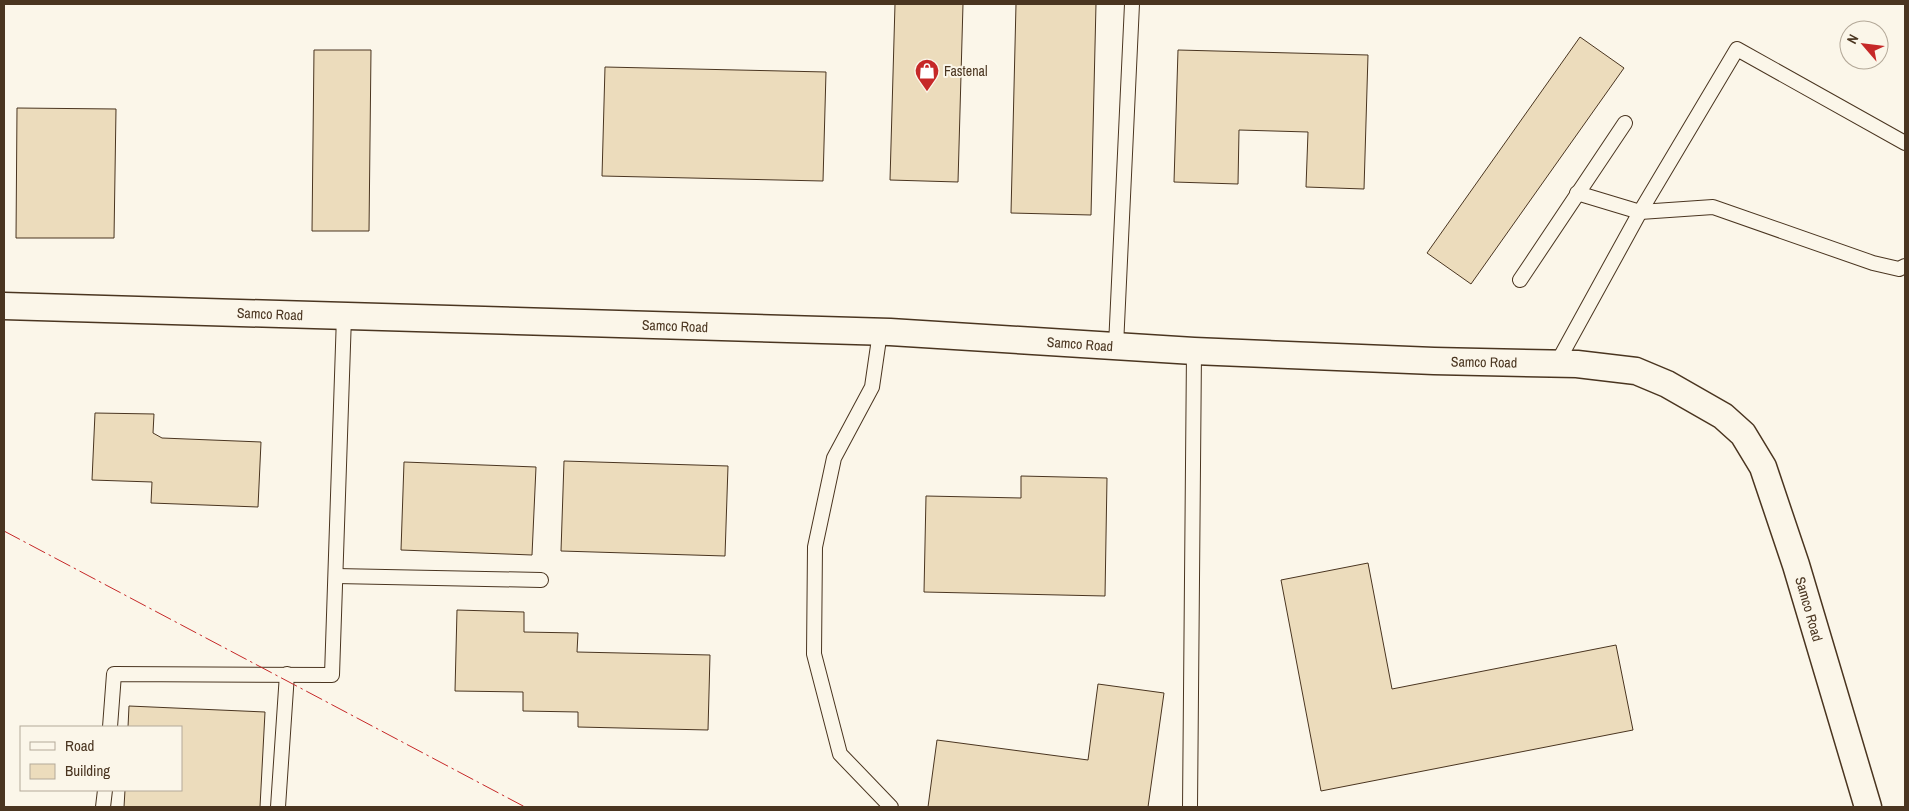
<svg xmlns="http://www.w3.org/2000/svg" width="1909" height="811" font-family="'Archivo Narrow',sans-serif">
<rect width="100%" height="100%" fill="#fbf6e9"/>
<g fill="#ecdcbc" stroke="#4a3520">
<path d="M895,4H963L958,182L890,180Z"/>
<path d="M1016,4H1096L1091,215L1011,213Z"/>
<path d="M1580,37L1624,68L1471,284L1427,253Z"/>
<path d="M314,50H371L369,231H312Z"/>
<path d="M1178,50L1368,55L1364,189L1306,187L1308,132L1239,130L1238,184L1174,182Z"/>
<path d="M605,67L826,72L823,181L602,176Z"/>
<path d="M17,108L116,109L114,238H16Z"/>
<path d="M95,413L154,414L153,433L162,438L261,442L258,507L151,503L152,482L92,480Z"/>
<path d="M564,461L728,466L725,556L561,551Z"/>
<path d="M404,462L536,467L532,555L401,550Z"/>
<path d="M1021,476L1107,478L1105,596L924,592L926,496L1021,498Z"/>
<path d="M1368,563L1392,689L1616,645L1633,730L1321,791L1281,580Z"/>
<path d="M457,610L524,612V632L578,633L577,652L710,655L708,730L578,727V712L523,711V692L455,691Z"/>
<path d="M1098,684L1164,693L1148,807H928L937,740L1088,760Z"/>
<path d="M129,706L265,712L260,807H124L125,790H181V727H128Z"/>
</g>
<g fill="none" stroke-linecap="round" stroke-linejoin="round">
<defs>
<g id="service">
<path d="M1577,193L1640,212L1713,207L1873,263L1899,269L1905,266"/>
<path d="M1520,280L1625,123"/>
<path d="M880,332L872,387L834,458L815,547L814,654L840,754L891,807"/>
<path d="M1116,346L1132,4"/>
<path d="M1557,363L1640,212L1737,49L1905,143"/>
<path d="M336,576L541,580"/>
<path d="M110,727L114,674L332,675L344,316"/>
<path d="M103,807L105,790"/>
<path d="M278,807L287,674"/>
<path d="M1190,807L1194,351"/>
</g>
<path id="minor" d="M4,306L890,332L1194,351L1434,361L1577,364L1636,371L1667,384L1723,416L1743,434L1763,467L1796,565L1868,807"/>
</defs>
<use href="#service" stroke="#4a3520" stroke-width="16"/>
<use href="#minor" stroke="#4a3520" stroke-width="29"/>
<use href="#service" stroke="#fbf6e9" stroke-width="14"/>
<use href="#minor" stroke="#fbf6e9" stroke-width="26"/>
<path stroke="#c62828" stroke-width="1" stroke-dasharray="18 4 2.5 4" stroke-linecap="butt" d="M4,531L525,807"/>
</g>
<defs>
<symbol id="shop-pin" viewBox="-11 -11 22 30"><path d="M0 17L-7.5 6A9.5 9.5 0 1 1 7.5 6Z" fill="#c62828" stroke="#fbf6e9"/><path d="M-5-2.5h2.3a2.7 3.5 0 0 1 5.4 0H5L5.5 6h-11ZM-1.5-2.5h3a1.5 2.3 0 0 0-3 0Z" fill="#fff"/></symbol>
</defs>
<g fill-rule="evenodd">
<use href="#shop-pin" x="913" y="57" width="28" height="38"/>
</g>
<g text-anchor="middle" stroke-width="4" stroke-linejoin="round" paint-order="stroke">
<g font-size="14" fill="#4a3520" stroke="#fbf6e9" text-anchor="start">
<text x="944" y="76">Fastenal</text>
</g>
<g font-size="14" fill="#4a3520" stroke="#fbf6e9">
<text transform="translate(270 314) rotate(2)" y="5">Samco Road</text>
<text transform="translate(675 326) rotate(2)" y="5">Samco Road</text>
<text transform="translate(1080 344) rotate(4)" y="5">Samco Road</text>
<text transform="translate(1484 362) rotate(1)" y="5">Samco Road</text>
<text transform="translate(1809 609) rotate(74)" y="5">Samco Road</text>
</g>
</g>
<rect width="1909" height="811" fill="none" stroke="#4a3520" stroke-width="10"/>
<rect x="20" y="726" width="162" height="65" fill="#fbf6e9" stroke="#b4a999"/>
<rect x="30" y="742" width="25" height="8" fill="#fbf6e9" stroke="#b4a999"/>
<text x="65" y="751" font-size="15" fill="#4a3520">Road</text>
<rect x="30" y="764" width="25" height="15" fill="#ecdcbc" stroke="#b4a999"/>
<text x="65" y="776" font-size="15" fill="#4a3520">Building</text>
<g transform="translate(1864 45) rotate(298)"><circle r="24" fill="#fbf6e9" stroke="#b4a999"/>
<path d="M0-4L9 19L0 12L-9 19Z" fill="#c62828"/>
<text y="-8" font-size="14" font-weight="bold" text-anchor="middle" fill="#4a3520">N</text>
</g>
</svg>
